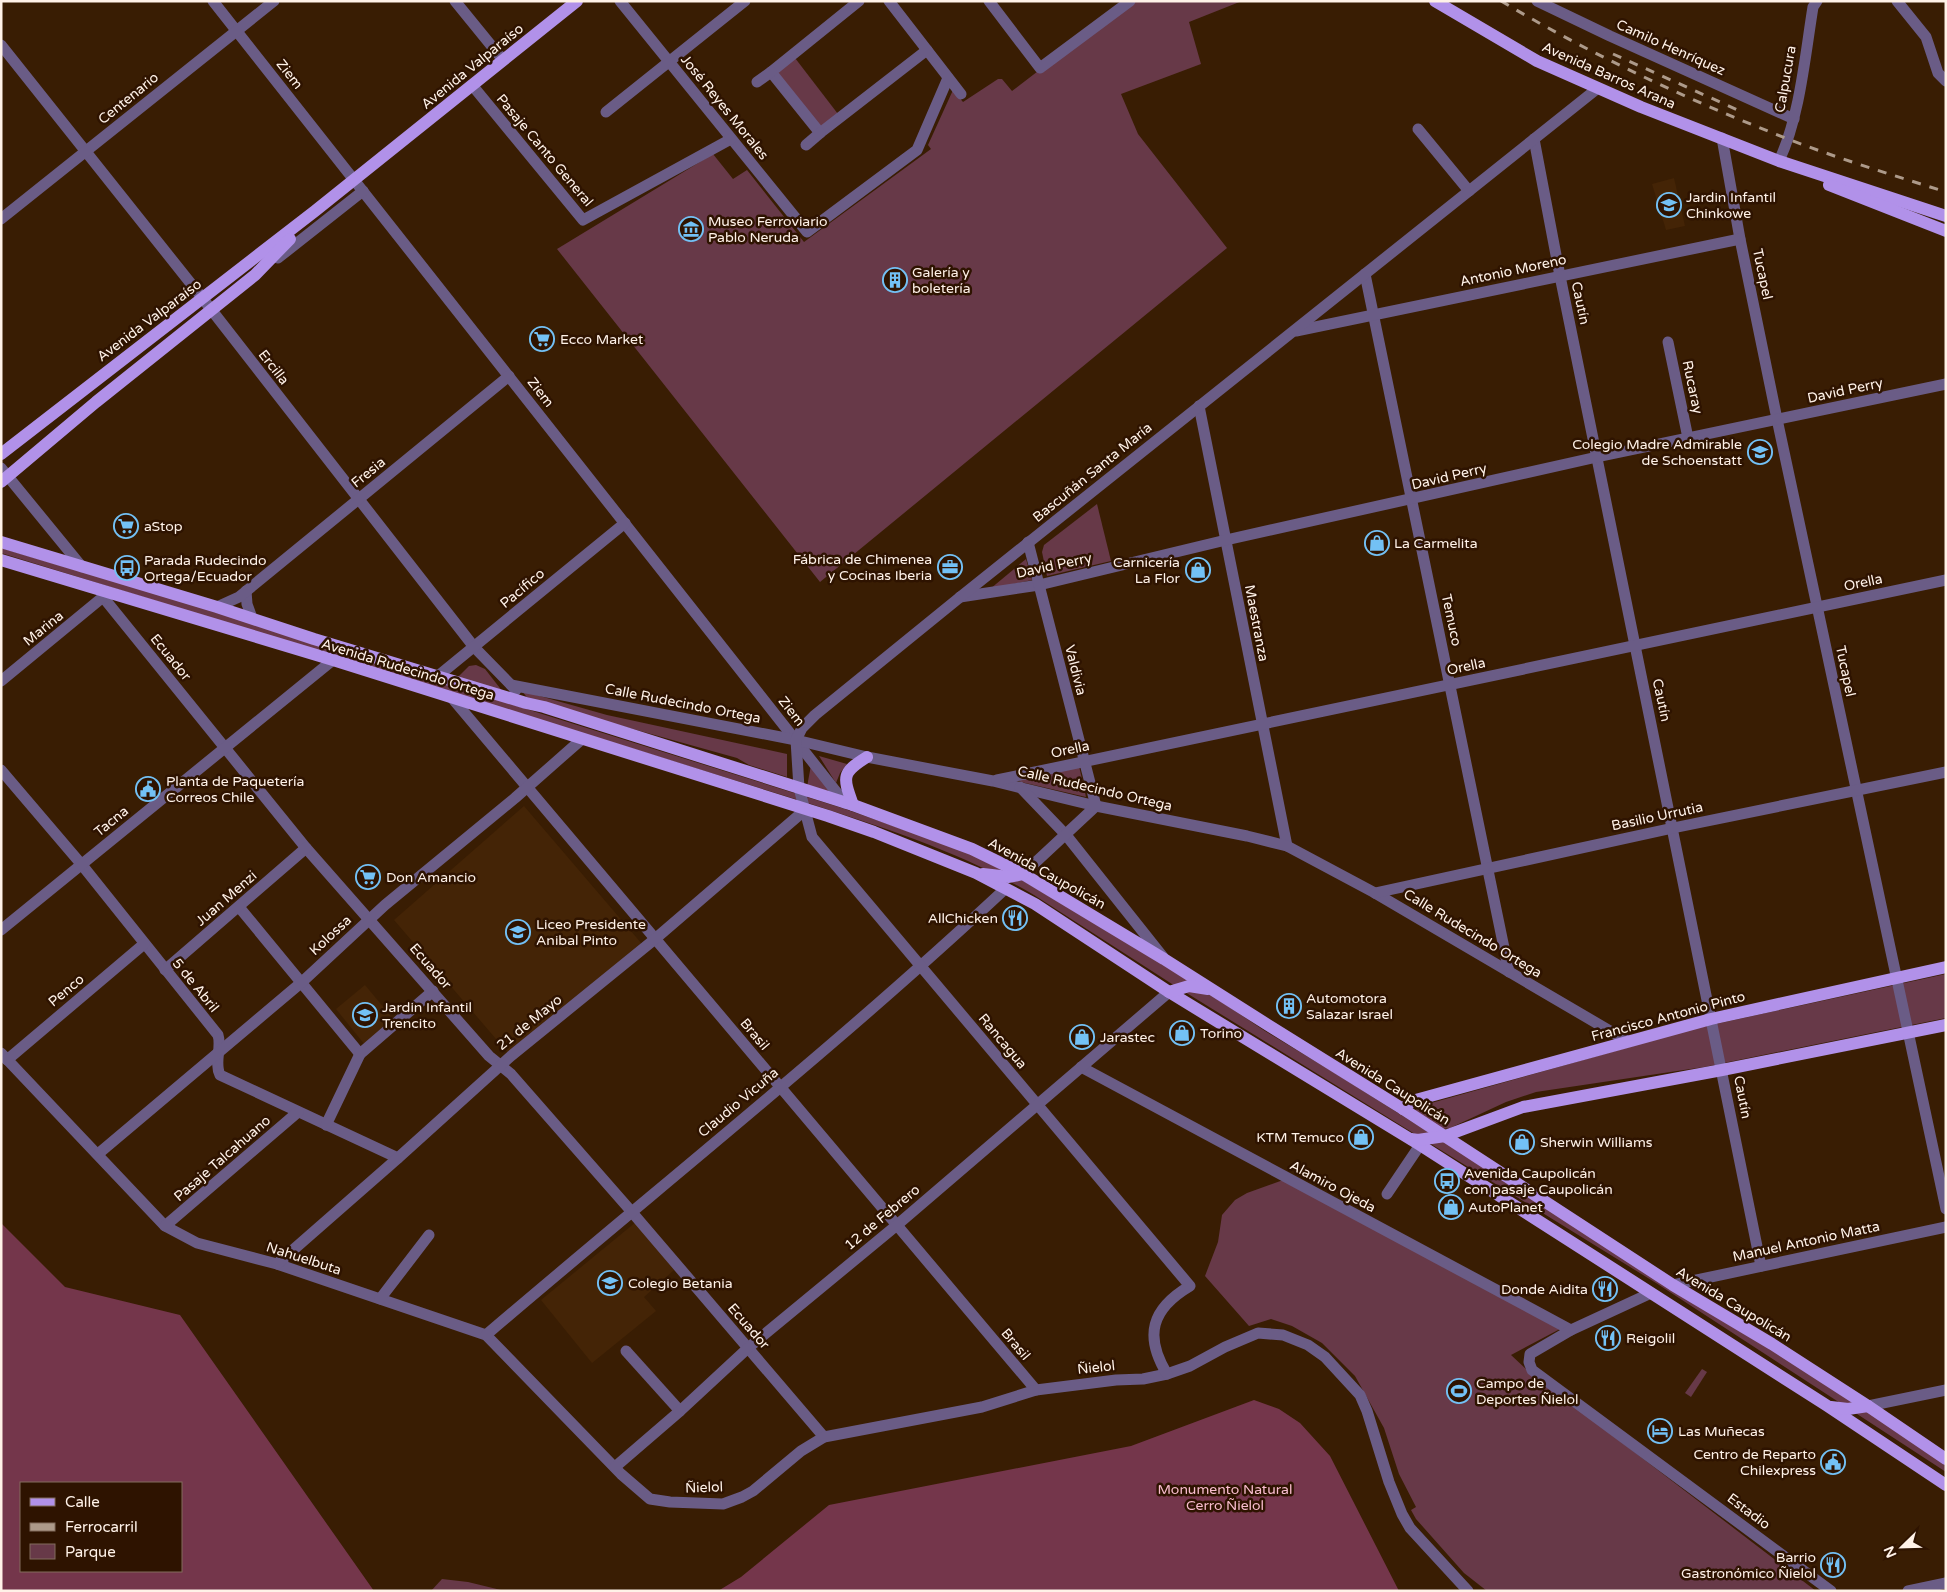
<svg xmlns="http://www.w3.org/2000/svg" width="1947" height="1592" font-family="'Varela Round',sans-serif">
<rect width="100%" height="100%" fill="#391d03"/>
<g fill="#442406">
<path d="M1674,178L1685,226L1666,230L1652,184Z"/>
<path d="M524,806L642,944L508,1053L394,920Z"/>
<path d="M365,985L395,1021L365,1045L336,1009Z"/>
<path d="M636,1222L674,1270L644,1297L656,1311L592,1363L541,1300Z"/>
</g>
<g fill="#673948">
<path d="M1134,1H1242L1189,22L1201,64L1121,94L1138,134L1227,248L820,582L557,249L713,154L733,179L747,170L804,242L931,149L928,145L953,90L963,102L998,79H1002L1012,91L1072,45Z"/>
<path d="M795,58L838,114L821,127L777,72Z"/>
<path d="M1097,504L1111,561L1047,576L1042,552L1044,545Z"/>
<path d="M1,548L227,615L845,809L970,853L1025,882L1163,963L1265,1031L1333,1072L1669,1284L1946,1461V1472L1656,1283L1172,984L1034,895C961,852 888,829 808,803L1,553Z"/>
<path d="M1026,559L1032,580L990,589Z"/>
<path d="M476,665L485,669L503,692L458,677L469,666Z"/>
<path d="M522,691L607,715L787,754V777L749,765L737,758L529,700Z"/>
<path d="M819,756L847,764L840,773L836,783Z"/>
<path d="M811,765L832,795L807,787Z"/>
<path d="M1079,766L1086,797L1021,782L1019,780Z"/>
<path d="M1946,974V1018L1704,1067L1536,1092L1506,1102L1450,1128L1442,1129L1414,1113L1417,1107L1693,1029Z"/>
<path d="M1286,1179L1560,1329L1511,1355L1527,1370L1574,1406L1816,1591H1487L1464,1573L1416,1519L1411,1510L1416,1507L1399,1474L1384,1428L1355,1376L1322,1343L1292,1326L1271,1319L1249,1326L1205,1276L1218,1242L1222,1215L1235,1200L1247,1193Z"/>
<path d="M1702,1369L1707,1372L1691,1397L1685,1393Z"/>
<path d="M442,1579L468,1582L505,1591H431Z"/>
</g>
<g fill="#74364b" fill-rule="evenodd">
<path d="M1,1223L65,1287L180,1315L374,1591H1ZM21,1483H181V1571H21Z"/>
<path d="M1254,1400L1279,1409L1300,1423L1330,1456L1399,1591H718L741,1577L829,1505L1131,1446Z"/>
</g>
<g fill="none" stroke-linecap="round" stroke-linejoin="round">
<g stroke="#6a5c86" stroke-width="11">
<path d="M213,1L845,803"/>
<path d="M455,1L503,60"/>
<path d="M620,1L807,232L917,150L948,78"/>
<path d="M859,1L771,72L820,133L927,50"/>
<path d="M889,1L961,94"/>
<path d="M989,1L1040,68L1130,1"/>
<path d="M1537,1L1610,36L1794,119"/>
<path d="M1897,1L1926,37L1938,73L1946,81"/>
<path d="M1,45L196,290L474,647L516,690"/>
<path d="M757,82L771,72"/>
<path d="M472,85L583,220L731,139"/>
<path d="M606,112L745,1"/>
<path d="M1418,129L1469,191"/>
<path d="M1722,138L1740,239L1777,419L1946,1209"/>
<path d="M1534,139L1560,276L1761,1266"/>
<path d="M806,145L820,133"/>
<path d="M1779,161C1800,116 1805,56 1813,7L1817,1"/>
<path d="M1,219L274,1"/>
<path d="M278,258L363,191"/>
<path d="M1365,274L1509,972"/>
<path d="M1296,331L1740,239"/>
<path d="M1668,342L1688,438"/>
<path d="M1199,406L1287,846"/>
<path d="M1,468L82,567"/>
<path d="M246,591L247,604L252,618"/>
<path d="M103,597L306,848L489,1056L511,1074L631,1211L824,1437"/>
<path d="M960,597L1039,585L1226,540L1597,457L1946,384"/>
<path d="M217,607L239,597L509,376"/>
<path d="M438,676L625,523"/>
<path d="M1,681L103,597"/>
<path d="M511,685L796,740L867,757L993,781L1096,806L1247,836L1287,846L1375,893L1627,1041"/>
<path d="M452,698L1036,1390"/>
<path d="M1,770L82,865L218,1035C222,1047 214,1063 220,1075L398,1158"/>
<path d="M997,780L1946,580"/>
<path d="M1020,787L1066,835L1163,957"/>
<path d="M1023,874L1096,806L1028,542"/>
<path d="M1375,893L1673,828L1946,772"/>
<path d="M239,907L360,1054"/>
<path d="M1,930L333,660"/>
<path d="M165,970L306,848"/>
<path d="M1,1053L165,1226L197,1243L277,1264L486,1335L621,1474L650,1499L670,1502L723,1504L742,1497L753,1491L801,1451L824,1437L982,1407L1036,1390L1116,1380L1143,1379L1167,1374L1190,1366L1225,1347L1258,1333L1283,1335L1308,1345L1325,1357L1360,1395L1367,1411L1389,1482L1402,1514L1410,1528L1468,1591"/>
<path d="M7,1060L144,944"/>
<path d="M1081,1067L1571,1330"/>
<path d="M326,1125L360,1054L433,991"/>
<path d="M98,1154L302,982L385,905L515,798L582,739"/>
<path d="M1387,1194L1420,1145"/>
<path d="M165,1226L298,1112"/>
<path d="M277,1264L398,1158L511,1056L655,939L805,810"/>
<path d="M1673,1285L1946,1227"/>
<path d="M1651,1293L1571,1330L1530,1354L1529,1362L1532,1370L1831,1591"/>
<path d="M380,1299L429,1235"/>
<path d="M486,1335C659,1187 839,1044 1005,889"/>
<path d="M626,1351L680,1411"/>
<path d="M1167,1374C1144,1336 1151,1309 1190,1286L812,837L799,788L796,740L802,728L815,715L959,598L1598,88"/>
<path d="M1868,1406L1946,1390"/>
<path d="M615,1467L680,1411L748,1348L897,1225L1169,992"/>
<path d="M1908,1591L1946,1583"/>
</g>
<g stroke="#b191e9" stroke-width="12">
<path d="M1435,1L1537,61L1641,107L1779,161L1946,216"/>
<path d="M1829,185L1946,231"/>
<path d="M1,454L315,211L577,1"/>
<path d="M1,482L96,402L255,275L290,239"/>
<path d="M1,542L217,607L314,639L526,703L544,707L853,805L972,849L1023,874L1164,959L1268,1025L1403,1109L1673,1285L1772,1344L1868,1406L1946,1459"/>
<path d="M1,560L333,660L828,816L874,832L976,873L1035,904L1169,992L1420,1145L1826,1405L1946,1485"/>
<path d="M853,805C843,777 841,773 867,757"/>
<path d="M983,874L1009,877L1023,874"/>
<path d="M1169,992L1189,986L1208,989"/>
<path d="M1403,1109L1412,1101L1711,1019L1946,967"/>
<path d="M1411,1139L1418,1140L1445,1136L1523,1107L1722,1070L1946,1025"/>
<path d="M1831,1407L1848,1409L1868,1406"/>
</g>
<g stroke="#ad9a8a" stroke-width="3" stroke-dasharray="9 9" stroke-linecap="butt">
<path d="M1501,1C1592,55 1688,100 1788,139C1839,159 1893,175 1946,192"/>
<path d="M1613,54L1740,111"/>
</g>
</g>
<defs>
<symbol id="school-ring" viewBox="-11 -11 22 22"><circle r="9.5" fill="#2e1300" stroke="#73c1f5" stroke-width="1.5"/><path d="M0-5L7-2L0 1L-7-2ZM-4 1L0 2.5L4 1V4Q0 6-4 4Z" fill="#73c1f5"/></symbol>
<symbol id="museum-ring" viewBox="-11 -11 22 22"><circle r="9.5" fill="#2e1300" stroke="#73c1f5" stroke-width="1.5"/><path d="M0-6L6-3V-2H-6V-3ZM-5-1h2V3h-2ZM-1-1h2V3h-2ZM3-1h2V3H3ZM-6 4H6V6H-6Z" fill="#73c1f5"/></symbol>
<symbol id="building-ring" viewBox="-11 -11 22 22"><circle r="9.5" fill="#2e1300" stroke="#73c1f5" stroke-width="1.5"/><path d="M-4-6H4V6H1V3H-1V6H-4ZM-2.5-4.3h1.7v1.8h-1.7ZM.8-4.3h1.7v1.8H.8ZM-2.5-1h1.7V.8h-1.7ZM.8-1h1.7V.8H.8Z" fill="#73c1f5"/></symbol>
<symbol id="supermarket-ring" viewBox="-11 -11 22 22"><circle r="9.5" fill="#2e1300" stroke="#73c1f5" stroke-width="1.5"/><path d="M-6-5.5h2.5l.6 2H6L4.5 2H-2.5L-4.4-4H-6ZM-1.5 3.2a1.3 1.3 0 1 0 .1 0ZM3 3.2a1.3 1.3 0 1 0 .1 0Z" fill="#73c1f5"/></symbol>
<symbol id="shop-ring" viewBox="-11 -11 22 22"><circle r="9.5" fill="#2e1300" stroke="#73c1f5" stroke-width="1.5"/><path d="M-5-2.5h2.3a2.7 3.5 0 0 1 5.4 0H5L5.5 6h-11ZM-1.5-2.5h3a1.5 2.3 0 0 0-3 0Z" fill="#73c1f5"/></symbol>
<symbol id="office-ring" viewBox="-11 -11 22 22"><circle r="9.5" fill="#2e1300" stroke="#73c1f5" stroke-width="1.5"/><path d="M-6-3h4V-5.5h4V-3h4V5H-6ZM-1-4.5V-3h2v-1.5ZM-6 0V1H6V0Z" fill="#73c1f5"/></symbol>
<symbol id="bus-ring" viewBox="-11 -11 22 22"><circle r="9.5" fill="#2e1300" stroke="#73c1f5" stroke-width="1.5"/><path d="M-5-6H5V4H4V6H2V4H-2V6H-4V4H-5ZM-3.5-4V0h7V-4ZM-3.5 1.2v1.5H-2V1.2ZM2 1.2v1.5H3.5V1.2Z" fill="#73c1f5"/></symbol>
<symbol id="civic-ring" viewBox="-11 -11 22 22"><circle r="9.5" fill="#2e1300" stroke="#73c1f5" stroke-width="1.5"/><path d="M-.6-6.5H3V-4.5H.6V-3L4-1V1h2V6H-6V1h2V-1L-.6-3ZM-1.2 2.5V6h2.4V2.5Z" fill="#73c1f5"/></symbol>
<symbol id="restaurant-ring" viewBox="-11 -11 22 22"><circle r="9.5" fill="#2e1300" stroke="#73c1f5" stroke-width="1.5"/><path d="M-5-6h1v4h1v-4h1v4h1v-4h1v5L-1.5 .5V6h-2V.5L-5-1ZM5-6V6H3V1.5H1.5Q1.5-4 5-6Z" fill="#73c1f5"/></symbol>
<symbol id="stadium-ring" viewBox="-11 -11 22 22"><circle r="9.5" fill="#2e1300" stroke="#73c1f5" stroke-width="1.5"/><path d="M0-5a6.5 5 0 1 0 0 10a6.5 5 0 1 0 0-10ZM-3.5-1.8h7v3.6h-7Z" fill="#73c1f5"/></symbol>
<symbol id="hotel-ring" viewBox="-11 -11 22 22"><circle r="9.5" fill="#2e1300" stroke="#73c1f5" stroke-width="1.5"/><path d="M-6-4.5h1.5V1H6V5H4.5V3h-9V5H-6ZM-4 0a1.8 1.8 0 1 1 3.6 0ZM.5 0V-2.5h3Q6-2.5 6 0Z" fill="#73c1f5"/></symbol>
</defs>
<g fill-rule="evenodd">
<use href="#school-ring" x="1655" y="191" width="28" height="28"/>
<use href="#museum-ring" x="677" y="215" width="28" height="28"/>
<use href="#building-ring" x="881" y="266" width="28" height="28"/>
<use href="#supermarket-ring" x="528" y="325" width="28" height="28"/>
<use href="#school-ring" x="1746" y="438" width="28" height="28"/>
<use href="#supermarket-ring" x="112" y="512" width="28" height="28"/>
<use href="#shop-ring" x="1363" y="529" width="28" height="28"/>
<use href="#office-ring" x="936" y="553" width="28" height="28"/>
<use href="#bus-ring" x="113" y="554" width="28" height="28"/>
<use href="#shop-ring" x="1184" y="556" width="28" height="28"/>
<use href="#civic-ring" x="134" y="775" width="28" height="28"/>
<use href="#supermarket-ring" x="354" y="863" width="28" height="28"/>
<use href="#restaurant-ring" x="1001" y="904" width="28" height="28"/>
<use href="#school-ring" x="504" y="918" width="28" height="28"/>
<use href="#building-ring" x="1275" y="992" width="28" height="28"/>
<use href="#school-ring" x="351" y="1001" width="28" height="28"/>
<use href="#shop-ring" x="1168" y="1019" width="28" height="28"/>
<use href="#shop-ring" x="1068" y="1023" width="28" height="28"/>
<use href="#shop-ring" x="1347" y="1123" width="28" height="28"/>
<use href="#shop-ring" x="1508" y="1128" width="28" height="28"/>
<use href="#bus-ring" x="1433" y="1167" width="28" height="28"/>
<use href="#shop-ring" x="1437" y="1193" width="28" height="28"/>
<use href="#school-ring" x="596" y="1269" width="28" height="28"/>
<use href="#restaurant-ring" x="1591" y="1275" width="28" height="28"/>
<use href="#restaurant-ring" x="1594" y="1324" width="28" height="28"/>
<use href="#stadium-ring" x="1445" y="1377" width="28" height="28"/>
<use href="#hotel-ring" x="1646" y="1417" width="28" height="28"/>
<use href="#civic-ring" x="1819" y="1448" width="28" height="28"/>
<use href="#restaurant-ring" x="1819" y="1551" width="28" height="28"/>
</g>
<g text-anchor="middle" stroke-width="5" stroke-linejoin="round" paint-order="stroke">
<g font-size="14" fill="#fff2e8" stroke="#2e1300">
<text transform="translate(1671 47) rotate(24)" y="5">Camilo Henríquez</text>
<text transform="translate(472 66) rotate(-39)" y="5">Avenida Valparaíso</text>
<text transform="translate(290 74) rotate(52)" y="5">Ziem</text>
<text transform="translate(1609 75) rotate(24)" y="5">Avenida Barros Arana</text>
<text transform="translate(1785 79) rotate(-80)" y="5">Calpucura</text>
<text transform="translate(128 98) rotate(-39)" y="5">Centenario</text>
<text transform="translate(725 107) rotate(51)" y="5">José Reyes Morales</text>
<text transform="translate(545 150) rotate(50)" y="5">Pasaje Canto General</text>
<text transform="translate(1513 270) rotate(-12)" y="5">Antonio Moreno</text>
<text transform="translate(1763 274) rotate(78)" y="5">Tucapel</text>
<text transform="translate(1581 303) rotate(78)" y="5">Cautín</text>
<text transform="translate(149 320) rotate(-37)" y="5">Avenida Valparaíso</text>
<text transform="translate(274 367) rotate(52)" y="5">Ercilla</text>
<text transform="translate(1693 387) rotate(78)" y="5">Rucaray</text>
<text transform="translate(1845 390) rotate(-12)" y="5">David Perry</text>
<text transform="translate(541 392) rotate(52)" y="5">Ziem</text>
<text transform="translate(368 472) rotate(-39)" y="5">Fresia</text>
<text transform="translate(1092 472) rotate(-39)" y="5">Bascuñán Santa María</text>
<text transform="translate(1449 476) rotate(-13)" y="5">David Perry</text>
<text transform="translate(1054 565) rotate(-12)" y="5">David Perry</text>
<text transform="translate(1863 582) rotate(-12)" y="5">Orella</text>
<text transform="translate(522 588) rotate(-40)" y="5">Pacífico</text>
<text transform="translate(1452 620) rotate(78)" y="5">Temuco</text>
<text transform="translate(1257 623) rotate(79)" y="5">Maestranza</text>
<text transform="translate(43 628) rotate(-39)" y="5">Marina</text>
<text transform="translate(171 657) rotate(51)" y="5">Ecuador</text>
<text transform="translate(1466 666) rotate(-12)" y="5">Orella</text>
<text transform="translate(408 669) rotate(17)" y="5">Avenida Rudecindo Ortega</text>
<text transform="translate(1076 670) rotate(76)" y="5">Valdivia</text>
<text transform="translate(1846 671) rotate(78)" y="5">Tucapel</text>
<text transform="translate(1662 700) rotate(78)" y="5">Cautín</text>
<text transform="translate(683 703) rotate(11)" y="5">Calle Rudecindo Ortega</text>
<text transform="translate(792 711) rotate(52)" y="5">Ziem</text>
<text transform="translate(1070 749) rotate(-12)" y="5">Orella</text>
<text transform="translate(1095 788) rotate(13)" y="5">Calle Rudecindo Ortega</text>
<text transform="translate(1657 816) rotate(-12)" y="5">Basilio Urrutia</text>
<text transform="translate(111 821) rotate(-39)" y="5">Tacna</text>
<text transform="translate(1047 873) rotate(29)" y="5">Avenida Caupolicán</text>
<text transform="translate(226 898) rotate(-41)" y="5">Juan Menzi</text>
<text transform="translate(1473 933) rotate(31)" y="5">Calle Rudecindo Ortega</text>
<text transform="translate(330 935) rotate(-43)" y="5">Kolossa</text>
<text transform="translate(431 966) rotate(49)" y="5">Ecuador</text>
<text transform="translate(196 985) rotate(51)" y="5">5 de Abril</text>
<text transform="translate(66 990) rotate(-40)" y="5">Penco</text>
<text transform="translate(1668 1016) rotate(-15)" y="5">Francisco Antonio Pinto</text>
<text transform="translate(529 1022) rotate(-39)" y="5">21 de Mayo</text>
<text transform="translate(755 1034) rotate(50)" y="5">Brasil</text>
<text transform="translate(1003 1041) rotate(50)" y="5">Rancagua</text>
<text transform="translate(1393 1086) rotate(32)" y="5">Avenida Caupolicán</text>
<text transform="translate(1743 1097) rotate(79)" y="5">Cautín</text>
<text transform="translate(738 1102) rotate(-40)" y="5">Claudio Vicuña</text>
<text transform="translate(222 1158) rotate(-41)" y="5">Pasaje Talcahuano</text>
<text transform="translate(1333 1186) rotate(28)" y="5">Alamiro Ojeda</text>
<text transform="translate(882 1217) rotate(-40)" y="5">12 de Febrero</text>
<text transform="translate(1806 1241) rotate(-12)" y="5">Manuel Antonio Matta</text>
<text transform="translate(304 1258) rotate(18)" y="5">Nahuelbuta</text>
<text transform="translate(1734 1304) rotate(31)" y="5">Avenida Caupolicán</text>
<text transform="translate(749 1326) rotate(49)" y="5">Ecuador</text>
<text transform="translate(1016 1344) rotate(50)" y="5">Brasil</text>
<text transform="translate(1096 1367) rotate(-6)" y="5">Ñielol</text>
<text transform="translate(704 1487) rotate(-2)" y="5">Ñielol</text>
<text transform="translate(1749 1511) rotate(37)" y="5">Estadio</text>
</g>
<g font-size="14" fill="#fff2e8" stroke="#2e1300" text-anchor="start">
<text x="1686" y="202">Jardin Infantil<tspan x="1686" dy="16">Chinkowe</tspan></text>
<text x="708" y="226">Museo Ferroviario<tspan x="708" dy="16">Pablo Neruda</tspan></text>
<text x="912" y="277">Galería y<tspan x="912" dy="16">boletería</tspan></text>
<text x="560" y="344">Ecco Market</text>
<text x="1742" y="449" text-anchor="end">Colegio Madre Admirable<tspan x="1742" dy="16">de Schoenstatt</tspan></text>
<text x="144" y="531">aStop</text>
<text x="1394" y="548">La Carmelita</text>
<text x="932" y="564" text-anchor="end">Fábrica de Chimenea<tspan x="932" dy="16">y Cocinas Iberia</tspan></text>
<text x="144" y="565">Parada Rudecindo<tspan x="144" dy="16">Ortega/Ecuador</tspan></text>
<text x="1180" y="567" text-anchor="end">Carnicería<tspan x="1180" dy="16">La Flor</tspan></text>
<text x="166" y="786">Planta de Paquetería<tspan x="166" dy="16">Correos Chile</tspan></text>
<text x="386" y="882">Don Amancio</text>
<text x="998" y="923" text-anchor="end">AllChicken</text>
<text x="536" y="929">Liceo Presidente<tspan x="536" dy="16">Anibal Pinto</tspan></text>
<text x="1306" y="1003">Automotora<tspan x="1306" dy="16">Salazar Israel</tspan></text>
<text x="382" y="1012">Jardin Infantil<tspan x="382" dy="16">Trencito</tspan></text>
<text x="1200" y="1038">Torino</text>
<text x="1100" y="1042">Jarastec</text>
<text x="1344" y="1142" text-anchor="end">KTM Temuco</text>
<text x="1540" y="1147">Sherwin Williams</text>
<text x="1464" y="1178">Avenida Caupolicán<tspan x="1464" dy="16">con pasaje Caupolicán</tspan></text>
<text x="1468" y="1212">AutoPlanet</text>
<text x="628" y="1288">Colegio Betania</text>
<text x="1588" y="1294" text-anchor="end">Donde Aidita</text>
<text x="1626" y="1343">Reigolil</text>
<text x="1476" y="1388">Campo de<tspan x="1476" dy="16">Deportes Ñielol</tspan></text>
<text x="1678" y="1436">Las Muñecas</text>
<text x="1816" y="1459" text-anchor="end">Centro de Reparto<tspan x="1816" dy="16">Chilexpress</tspan></text>
<text x="1816" y="1562" text-anchor="end">Barrio<tspan x="1816" dy="16">Gastronómico Ñielol</tspan></text>
</g>
<g font-size="14" fill="#f9bdcf" stroke="#2e1300">
<text x="1225" y="1494">Monumento Natural<tspan x="1225" dy="16">Cerro Ñielol</tspan></text>
</g>
</g>
<rect width="1947" height="1592" fill="none" stroke="#fff2e8" stroke-width="5"/>
<rect x="20" y="1482" width="162" height="90" fill="#2e1300" stroke="#826c5d"/>
<rect x="30" y="1498" width="25" height="8" fill="#b191e9" stroke="#826c5d"/>
<text x="65" y="1507" font-size="15" fill="#fff2e8">Calle</text>
<rect x="30" y="1523" width="25" height="8" fill="#ad9a8a" stroke="#826c5d"/>
<text x="65" y="1532" font-size="15" fill="#fff2e8">Ferrocarril</text>
<rect x="30" y="1544" width="25" height="15" fill="#673948" stroke="#826c5d"/>
<text x="65" y="1557" font-size="15" fill="#fff2e8">Parque</text>
<g transform="translate(1902 1547) rotate(247)" stroke="#2e1300" stroke-width="4" paint-order="stroke">
<path d="M0-4L9 19L0 12L-9 19Z" fill="#fff2e8"/>
<text y="-8" font-size="14" font-weight="bold" text-anchor="middle" fill="#fff2e8">N</text>
</g>
</svg>
